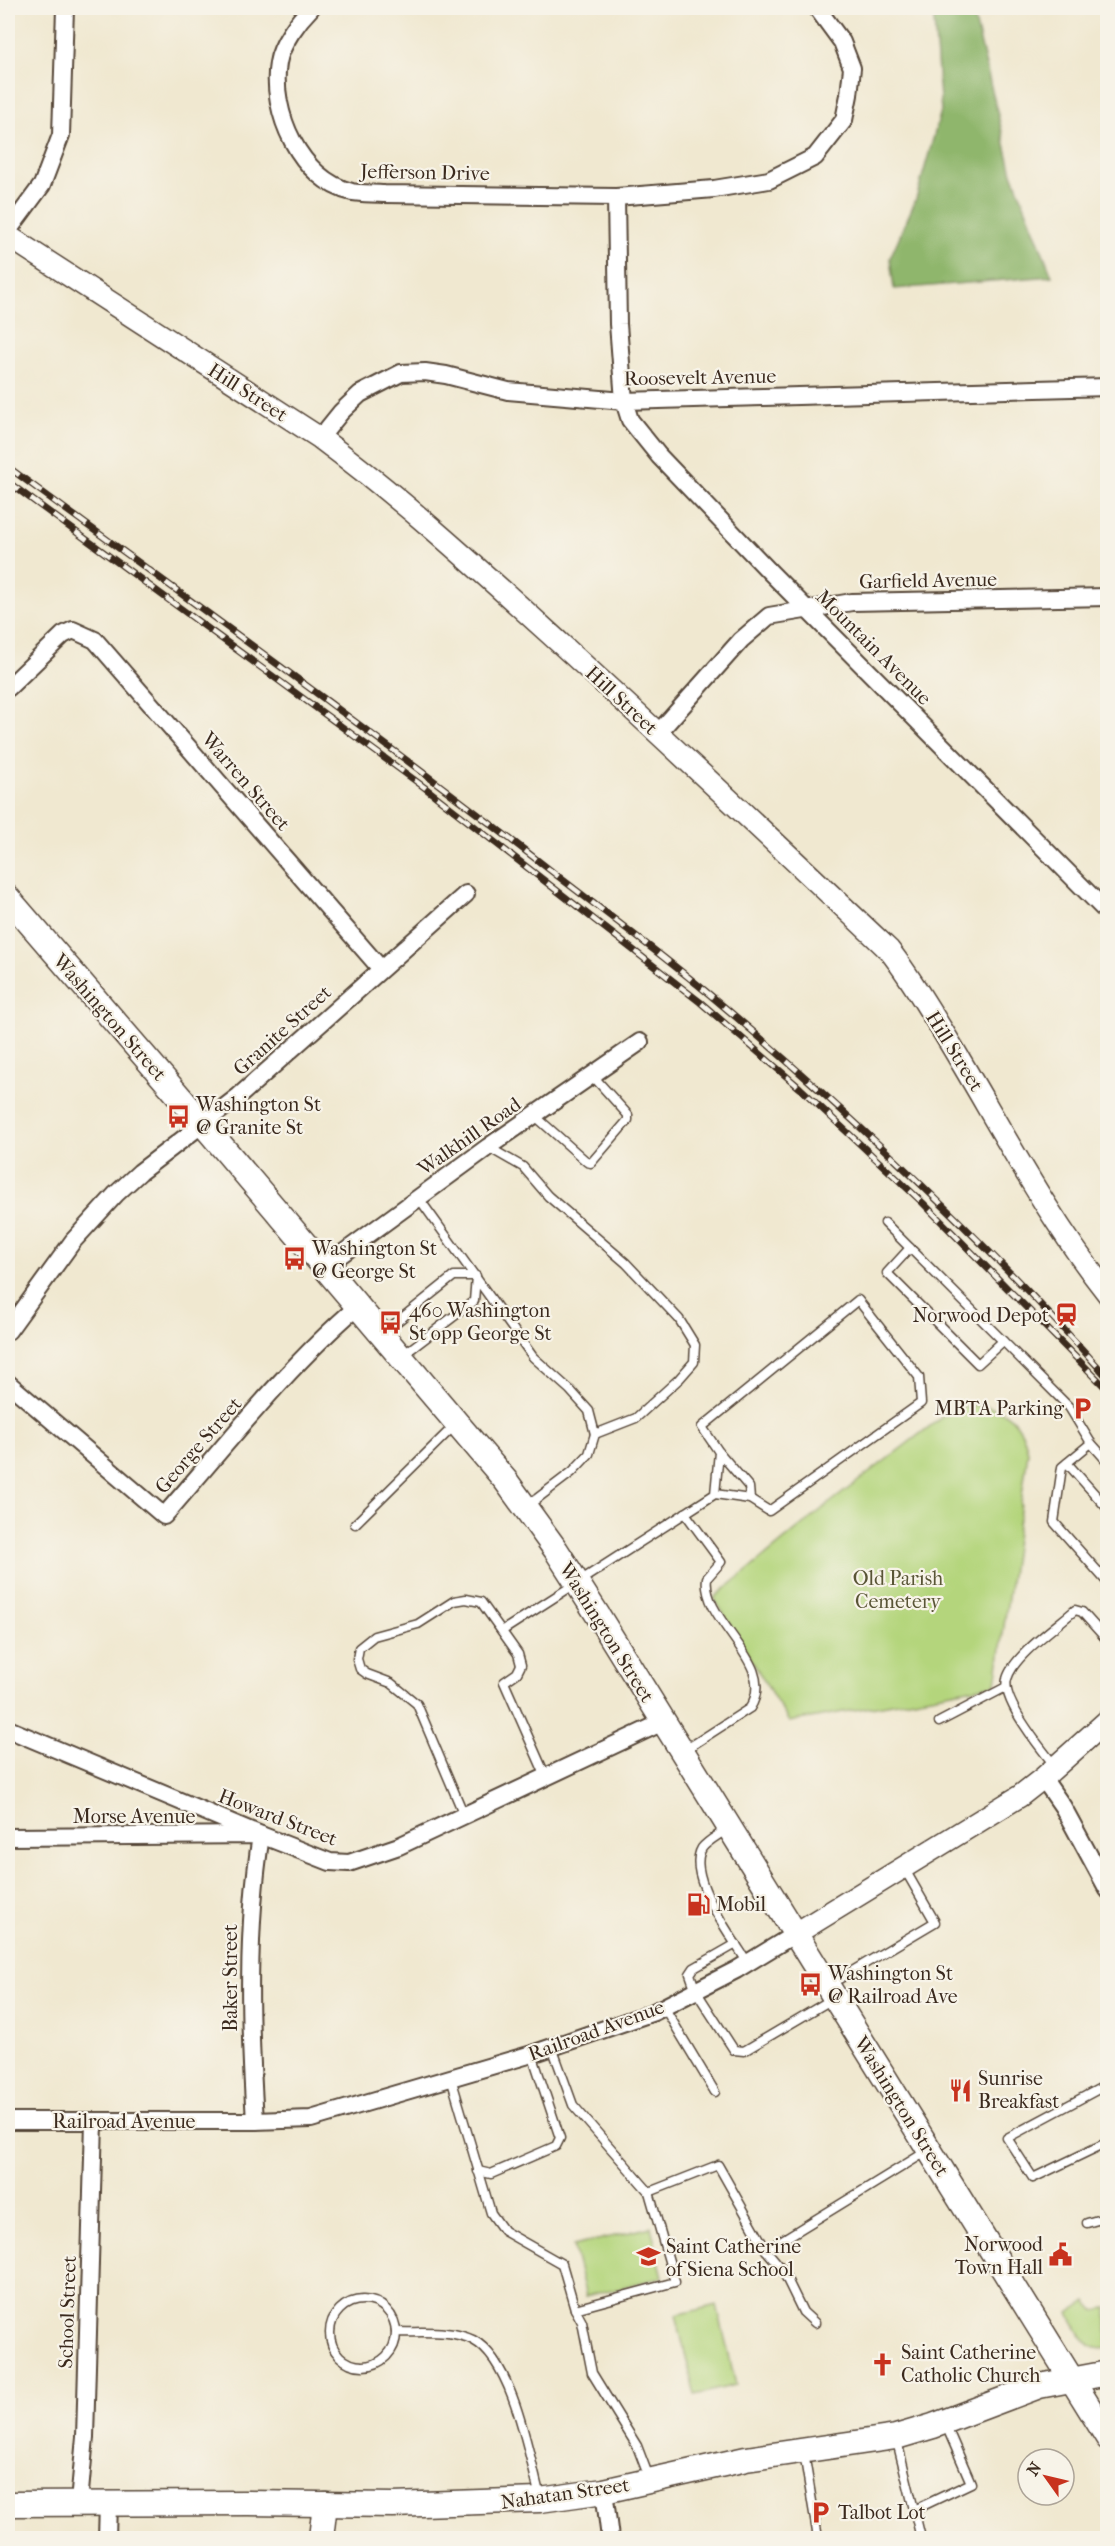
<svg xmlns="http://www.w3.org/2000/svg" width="1115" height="2546" font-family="'IM FELL French Canon',serif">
<rect width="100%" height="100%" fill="#f7f3e8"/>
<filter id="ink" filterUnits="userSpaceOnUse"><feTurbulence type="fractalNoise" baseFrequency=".0167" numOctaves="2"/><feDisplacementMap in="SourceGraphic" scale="12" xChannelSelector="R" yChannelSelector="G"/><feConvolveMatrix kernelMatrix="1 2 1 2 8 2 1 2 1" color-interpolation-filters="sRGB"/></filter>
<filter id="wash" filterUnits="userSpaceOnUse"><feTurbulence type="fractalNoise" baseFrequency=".008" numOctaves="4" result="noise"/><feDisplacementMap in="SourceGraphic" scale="24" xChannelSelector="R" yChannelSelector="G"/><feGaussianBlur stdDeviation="1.35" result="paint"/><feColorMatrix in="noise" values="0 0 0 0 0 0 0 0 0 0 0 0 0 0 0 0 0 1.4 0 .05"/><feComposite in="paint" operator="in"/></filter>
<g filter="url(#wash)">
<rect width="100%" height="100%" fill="#f0e8d0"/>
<g fill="#b4d57c" stroke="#78804d" stroke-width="1.5">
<path d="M977,1405C1007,1408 1022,1422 1028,1452L996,1684L789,1722L714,1598L827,1505L942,1417L963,1407Z"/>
<path d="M651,2227L663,2277L586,2296L573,2246Z"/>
<path d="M1087,2301L1095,2310L1107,2308V2348C1085,2353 1078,2329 1069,2313Z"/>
<path d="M717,2305L736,2385L695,2395L676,2315Z"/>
</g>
<path fill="#8fb66c" stroke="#657045" stroke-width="1.5" d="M933,8H972L1012,173L1052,276L894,289L890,258L916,199L941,111Z"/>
</g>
<g filter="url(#ink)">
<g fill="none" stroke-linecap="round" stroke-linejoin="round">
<defs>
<g id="service">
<path d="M534,1115L587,1162L591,1163L628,1120V1115L592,1075"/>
<path d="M488,1147L523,1167L548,1196L626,1263L679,1319L695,1345L694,1362L679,1379L636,1418L595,1434"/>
<path d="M418,1197L533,1357L570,1390L589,1411L595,1434L589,1454L572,1472L526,1507"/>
<path d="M885,1223L1069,1407L1091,1443L1108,1462"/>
<path d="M910,1248L887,1273L978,1364L1003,1341"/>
<path d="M383,1333L454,1276H476L474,1301L403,1355"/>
<path d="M1091,1443L1062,1467L1054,1522L1108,1583"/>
<path d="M719,1452L749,1487L750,1499"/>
<path d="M1067,1463L1108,1509"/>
<path d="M685,1513L721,1562L707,1578C701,1622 779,1663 750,1708L685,1750"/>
<path d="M355,1524L455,1425"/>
<path d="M502,1631L715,1494L750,1499L769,1511L921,1403L919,1377L858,1300L702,1427L719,1452L715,1494"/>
<path d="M939,1722L1006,1687"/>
<path d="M1055,1766C1042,1750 1001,1700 1007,1679C1013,1656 1057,1626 1075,1610L1082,1612L1108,1641"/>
<path d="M464,1815L417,1704L391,1683L367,1674L360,1669L357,1659L359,1648L374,1636L418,1624L454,1601L466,1599L481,1602L518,1654L521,1665L517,1673L504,1682L546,1777"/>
<path d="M728,1828C721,1834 708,1840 702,1848C685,1875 733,1939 748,1963"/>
<path d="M736,1944L694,1968L690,1974L696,1991L734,2050L744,2051L834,1998"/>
<path d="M829,1985L935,1922L904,1868"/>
<path d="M664,2007L715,2092"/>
<path d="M451,2078L491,2213L504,2231L562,2264L575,2309L675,2282L649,2192L573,2105L552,2047"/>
<path d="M1108,2084L1007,2138L1033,2178L1108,2142"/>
<path d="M478,2171L491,2174L556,2146L560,2138L532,2054"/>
<path d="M649,2192L718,2165L766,2250L929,2150"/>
<path d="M1087,2223L1108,2217"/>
<path d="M766,2250L782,2269L803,2312L815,2323"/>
<circle cx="363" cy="2333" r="33"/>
<path d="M575,2309L582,2322L592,2373L637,2446L650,2480"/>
<path d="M396,2332C420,2333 451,2329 473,2340C513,2361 529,2455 540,2497"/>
<path d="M896,2437L921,2538"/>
<path d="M804,2453L818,2538"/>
<path d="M914,2510L971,2483L945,2423"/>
<path d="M1105,2538L1108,2537"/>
</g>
<g id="minor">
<path d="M311,8C298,21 281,44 278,63C270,111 300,180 352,192C362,194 374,193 384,194L616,197L714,189L769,180L815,157L844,120L849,95L852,68L842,42L817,8"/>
<path d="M616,197L618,324L624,401L630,420L659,456L771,573L1108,913"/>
<path d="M8,231L42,185L61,135L65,8"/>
<path d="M320,438L341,412L360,394L401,373L425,372L446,375L508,391L624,401L1108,387"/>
<path d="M8,688L63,635L73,630L95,640L381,969"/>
<path d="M658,733L741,640L769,616L852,602L1108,597"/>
<path d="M324,1267L488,1147L640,1042"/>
<path d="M8,1331L73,1241L116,1194L140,1172L239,1096L466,894"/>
<path d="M8,1383L164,1516C226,1445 286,1368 358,1306"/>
<path d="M8,1729L261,1835L330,1862L349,1863L399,1846L663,1722"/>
<path d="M1043,1778L1063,1807L1108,1890"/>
<path d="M8,1837L261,1835C246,1931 249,2025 255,2121"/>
<path d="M8,2121H255L311,2119L532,2054L654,2012L736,1970L795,1934"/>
<path d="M604,2491L610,2538"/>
<path d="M79,2503L85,2437L94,2122"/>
<path d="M107,2538L108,2503"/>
</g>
<g id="tertiary">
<path d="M8,236L320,438C405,501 482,572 561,644C671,744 780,847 889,950C909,975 925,1003 942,1030C996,1118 1043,1212 1108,1294"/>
<path d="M795,1934L1020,1796L1043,1778L1108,1720"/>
</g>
<g id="secondary">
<path d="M8,898L203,1124L506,1481L556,1550L597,1614L1108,2438"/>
<path d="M8,2504L249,2503L393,2505L540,2500L604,2491L746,2459L896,2437L933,2426L1039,2386L1108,2373"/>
<path d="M321,2538L325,2504"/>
</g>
</defs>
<use href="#service" stroke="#564639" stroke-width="11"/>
<use href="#minor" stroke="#564639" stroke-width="20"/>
<use href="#tertiary" stroke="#564639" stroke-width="24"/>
<use href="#secondary" stroke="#564639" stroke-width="27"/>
<use href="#service" stroke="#fff" stroke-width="8"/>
<use href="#minor" stroke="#fff" stroke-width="16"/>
<use href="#tertiary" stroke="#fff" stroke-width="21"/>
<use href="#secondary" stroke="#fff" stroke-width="24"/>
<defs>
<g id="rail">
<path d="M8,467C189,600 372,731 550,870C603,911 657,951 709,994C850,1113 985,1240 1108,1378"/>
<path d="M8,482L424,787L700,1002L800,1088L923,1203L1108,1390"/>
</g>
</defs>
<use href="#rail" stroke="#3b2a1e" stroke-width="7"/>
<use href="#rail" stroke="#f7f3e8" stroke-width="4.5" stroke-dasharray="14" stroke-linecap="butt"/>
</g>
</g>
<defs>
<symbol id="bus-bare" viewBox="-9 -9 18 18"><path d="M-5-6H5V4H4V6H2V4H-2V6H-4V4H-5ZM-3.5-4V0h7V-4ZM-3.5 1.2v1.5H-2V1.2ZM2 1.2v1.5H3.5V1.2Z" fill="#c8321e" stroke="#f7f3e8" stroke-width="2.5" paint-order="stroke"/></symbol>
<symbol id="station-bare" viewBox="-9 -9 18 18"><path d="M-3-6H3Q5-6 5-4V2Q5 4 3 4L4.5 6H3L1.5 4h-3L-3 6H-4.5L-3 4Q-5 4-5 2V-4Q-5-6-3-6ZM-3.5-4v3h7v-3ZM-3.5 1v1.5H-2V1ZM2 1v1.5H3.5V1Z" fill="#c8321e" stroke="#f7f3e8" stroke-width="2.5" paint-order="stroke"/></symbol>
<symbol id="parking-bare" viewBox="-9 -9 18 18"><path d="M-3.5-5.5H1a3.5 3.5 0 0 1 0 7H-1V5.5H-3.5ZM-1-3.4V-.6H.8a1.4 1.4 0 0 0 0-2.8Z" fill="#c8321e" stroke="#f7f3e8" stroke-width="2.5" paint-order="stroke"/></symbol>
<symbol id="fuel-bare" viewBox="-9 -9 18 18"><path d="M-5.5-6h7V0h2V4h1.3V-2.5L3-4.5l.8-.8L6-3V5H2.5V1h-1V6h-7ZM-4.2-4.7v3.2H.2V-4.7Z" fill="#c8321e" stroke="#f7f3e8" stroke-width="2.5" paint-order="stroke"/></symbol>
<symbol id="restaurant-bare" viewBox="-9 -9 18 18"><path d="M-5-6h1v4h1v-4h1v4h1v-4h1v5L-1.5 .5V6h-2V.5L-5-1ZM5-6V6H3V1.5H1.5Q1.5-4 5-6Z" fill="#c8321e" stroke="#f7f3e8" stroke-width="2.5" paint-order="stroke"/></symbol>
<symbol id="civic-bare" viewBox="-9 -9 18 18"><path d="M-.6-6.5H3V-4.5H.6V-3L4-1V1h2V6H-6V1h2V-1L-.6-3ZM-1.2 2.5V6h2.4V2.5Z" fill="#c8321e" stroke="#f7f3e8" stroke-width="2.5" paint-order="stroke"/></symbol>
<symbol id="school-bare" viewBox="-9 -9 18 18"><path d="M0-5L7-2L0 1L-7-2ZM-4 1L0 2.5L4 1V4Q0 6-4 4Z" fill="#c8321e" stroke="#f7f3e8" stroke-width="2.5" paint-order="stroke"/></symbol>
<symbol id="church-bare" viewBox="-9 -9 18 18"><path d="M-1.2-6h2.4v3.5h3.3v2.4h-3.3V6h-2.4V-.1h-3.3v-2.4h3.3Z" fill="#c8321e" stroke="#f7f3e8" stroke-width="2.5" paint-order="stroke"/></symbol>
</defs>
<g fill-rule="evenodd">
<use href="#bus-bare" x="162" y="1100" width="33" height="33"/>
<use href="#bus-bare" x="278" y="1242" width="33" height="33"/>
<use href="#station-bare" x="1050" y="1298" width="33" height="33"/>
<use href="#bus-bare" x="374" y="1306" width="33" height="33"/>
<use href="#parking-bare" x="1066" y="1392" width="33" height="33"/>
<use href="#fuel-bare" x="682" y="1888" width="33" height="33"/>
<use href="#bus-bare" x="794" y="1968" width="33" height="33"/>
<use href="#restaurant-bare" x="944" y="2074" width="33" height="33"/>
<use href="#civic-bare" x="1044" y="2238" width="33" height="33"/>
<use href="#school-bare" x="632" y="2240" width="33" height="33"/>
<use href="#church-bare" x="866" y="2348" width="33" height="33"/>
<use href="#parking-bare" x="804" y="2496" width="33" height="33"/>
</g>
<g text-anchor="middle" stroke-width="4.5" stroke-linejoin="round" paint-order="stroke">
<g font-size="20" fill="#3b2a1e" stroke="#f7f3e8">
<text transform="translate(425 172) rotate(1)" y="7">Jefferson Drive</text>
<text transform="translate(700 377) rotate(-1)" y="7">Roosevelt Avenue</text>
<text transform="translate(248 392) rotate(33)" y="7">Hill Street</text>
<text transform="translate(928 580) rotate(-1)" y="7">Garfield Avenue</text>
<text transform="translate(874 647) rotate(45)" y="7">Mountain Avenue</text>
<text transform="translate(622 700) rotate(43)" y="7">Hill Street</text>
<text transform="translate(246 781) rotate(49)" y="7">Warren Street</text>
<text transform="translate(110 1017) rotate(49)" y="7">Washington Street</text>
<text transform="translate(282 1030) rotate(-42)" y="7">Granite Street</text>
<text transform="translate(955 1051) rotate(58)" y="7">Hill Street</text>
<text transform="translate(469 1136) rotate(-35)" y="7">Walkhill Road</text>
<text transform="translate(198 1445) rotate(-49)" y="7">George Street</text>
<text transform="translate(607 1632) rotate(58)" y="7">Washington Street</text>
<text x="134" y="1823">Morse Avenue</text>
<text transform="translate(278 1817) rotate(21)" y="7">Howard Street</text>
<text transform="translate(230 1978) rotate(-90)" y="7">Baker Street</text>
<text transform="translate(596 2030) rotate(-20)" y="7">Railroad Avenue</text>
<text transform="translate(902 2106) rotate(58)" y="7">Washington Street</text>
<text x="124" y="2128">Railroad Avenue</text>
<text transform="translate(67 2312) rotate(-88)" y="7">School Street</text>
<text transform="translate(565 2493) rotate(-8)" y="7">Nahatan Street</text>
</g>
<g font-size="20" fill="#3b2a1e" stroke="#f7f3e8" text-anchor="start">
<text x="196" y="1111">Washington St<tspan x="196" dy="23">@ Granite St</tspan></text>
<text x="312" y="1255">Washington St<tspan x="312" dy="23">@ George St</tspan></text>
<text x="409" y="1317">460 Washington<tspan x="409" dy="23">St opp George St</tspan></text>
<text x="1049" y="1322" text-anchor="end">Norwood Depot</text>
<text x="1064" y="1415" text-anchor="end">MBTA Parking</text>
<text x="716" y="1911">Mobil</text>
<text x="828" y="1980">Washington St<tspan x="828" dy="23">@ Railroad Ave</tspan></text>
<text x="978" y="2085">Sunrise<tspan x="978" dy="23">Breakfast</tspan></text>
<text x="1043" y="2251" text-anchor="end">Norwood<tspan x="1043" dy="23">Town Hall</tspan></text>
<text x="666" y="2253">Saint Catherine<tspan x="666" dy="23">of Siena School</tspan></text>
<text x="901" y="2359">Saint Catherine<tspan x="901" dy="23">Catholic Church</tspan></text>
<text x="838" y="2519">Talbot Lot</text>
</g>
<g font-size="20" fill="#595536" stroke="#f7f3e8">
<text x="898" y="1585">Old Parish<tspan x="898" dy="23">Cemetery</tspan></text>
</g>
</g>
<rect width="1115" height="2546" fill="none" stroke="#f7f3e8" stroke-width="30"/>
<g transform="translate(1046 2477) rotate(304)"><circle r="28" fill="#f7f3e8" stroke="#aca397" stroke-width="1.5"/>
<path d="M0-4.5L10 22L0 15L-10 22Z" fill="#c8321e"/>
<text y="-9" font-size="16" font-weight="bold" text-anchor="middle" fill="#3b2a1e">N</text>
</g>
</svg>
